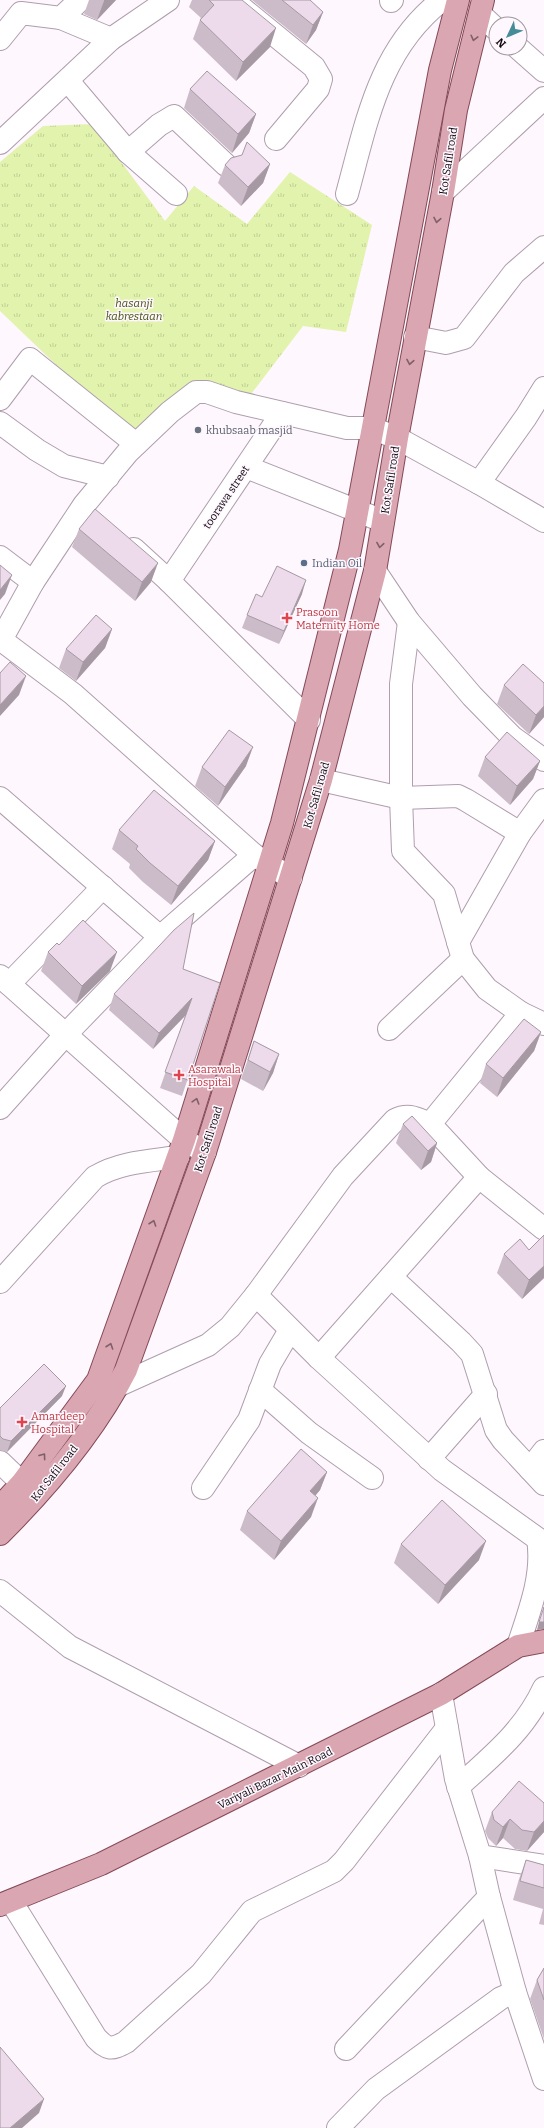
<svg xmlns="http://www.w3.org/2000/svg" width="544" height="2128" font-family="Bitter,serif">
<defs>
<pattern id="grass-tufts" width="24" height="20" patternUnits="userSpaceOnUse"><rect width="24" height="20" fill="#e1f3ad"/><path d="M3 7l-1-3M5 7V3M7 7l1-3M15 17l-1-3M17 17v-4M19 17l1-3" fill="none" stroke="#c0cf94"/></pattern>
</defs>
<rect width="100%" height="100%" fill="#fef7fe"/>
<path fill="url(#grass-tufts)" d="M93,124L165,221L194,186L247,224L290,172L372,225L346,332L303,326L248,398L194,386L137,437L75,383L0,311V162L43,126Z"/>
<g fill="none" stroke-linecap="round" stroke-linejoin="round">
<defs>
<g id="minor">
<path d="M232,0L314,67L321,79L318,89L276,139"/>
<path d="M391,1L392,0"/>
<path d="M480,14L496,29"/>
<path d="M61,18L111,39"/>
<path d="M0,39L21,13L61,18L80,0"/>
<path d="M518,48L544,71"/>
<path d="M68,81L128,152L176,194"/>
<path d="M0,143L111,39L168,0"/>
<path d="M128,152L159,125L174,116L226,165"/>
<path d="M443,192L544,98"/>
<path d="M347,194C367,121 379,49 442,0"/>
<path d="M415,337L446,343L464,338L514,273L544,247"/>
<path d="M0,399L30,359L136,444"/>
<path d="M0,423L37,450L64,466L108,477"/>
<path d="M246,467L383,521"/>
<path d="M479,483L526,417L544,388"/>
<path d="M134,549L169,581L309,720"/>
<path d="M0,557L33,582"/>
<path d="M375,571L409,622L472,696L512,737L544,760"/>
<path d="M169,581L282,413"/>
<path d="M409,622L401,684V798L458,796L466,800L520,833"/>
<path d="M0,639L73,694L254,855"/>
<path d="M1,640L33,582L84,505L128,452L170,412L196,392H207L236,402L347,428H372L397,438L479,483L544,521"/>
<path d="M321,780L401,798L403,851L444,894L463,959L487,989L521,1013L430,1124L479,1177L544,1229"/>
<path d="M0,798L160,937"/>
<path d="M458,942L520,833L544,800"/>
<path d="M0,976L184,1140L205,1152"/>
<path d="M9,984L103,887"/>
<path d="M521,1013L544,1024"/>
<path d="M389,1029L463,959"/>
<path d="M0,1108L66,1034L160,937L254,855L291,878"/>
<path d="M391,1277L461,1342L472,1354L496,1430L503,1440L544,1484"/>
<path d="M0,1282L95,1177C120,1162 149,1161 178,1157"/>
<path d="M256,1295L319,1358L442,1470L538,1539C544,1575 529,1612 518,1646"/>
<path d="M319,1358L479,1177"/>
<path d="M117,1386L208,1345L230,1327L256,1295L343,1176L395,1120C409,1113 417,1119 430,1124"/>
<path d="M260,1390L309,1433L372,1478"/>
<path d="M429,1459L486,1394"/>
<path d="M0,1462L22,1483"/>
<path d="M530,1469L544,1451"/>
<path d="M203,1488L249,1420L270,1364L290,1330"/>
<path d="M0,1591L70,1647L299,1766"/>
<path d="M441,1694L456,1779L480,1856L489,1897L515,1992L544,2079"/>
<path d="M458,1787C492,1756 524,1731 544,1688"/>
<path d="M480,1856L544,1866"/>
<path d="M11,1901L96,2038C108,2050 111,2050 126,2042L201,1974L252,1911L334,1871L344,1861L447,1728"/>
<path d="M346,2049L489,1897"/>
<path d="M338,2128L376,2089L501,1998L515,1992"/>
</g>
<g id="major">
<path d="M0,1507L22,1483L98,1380L184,1140L282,823L350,550L440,70L458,0"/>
<path d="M0,1534C48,1486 95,1431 126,1370L205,1152L321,780L375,571L397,438L443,192L456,110L483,0"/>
<path d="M0,1905L101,1864L441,1694L518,1646L544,1641"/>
</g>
</defs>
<use href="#minor" stroke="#af9ead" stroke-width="24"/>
<use href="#major" stroke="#844957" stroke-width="24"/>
<use href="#minor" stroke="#fff" stroke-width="22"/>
<use href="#major" stroke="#daa6b2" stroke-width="22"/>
</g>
<g fill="#ccbcca">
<path d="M89,0H116L97,20L84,14Z"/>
<path d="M192,0H242L270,47L236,81L193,39L200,20L201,18L189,7Z"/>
<path d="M252,0H310L323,12L316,30L306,44Z"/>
<path d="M190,89L256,114L249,133L232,153L184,108Z"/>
<path d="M270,164L263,183L241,206L218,183L225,165Z"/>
<path d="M79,529L151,582L135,601L72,547Z"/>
<path d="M302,594L279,644L242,628L247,615L262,597Z"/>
<path d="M112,629L105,648L76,681L59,668L66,649Z"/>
<path d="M504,685L544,717L529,734L497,704Z"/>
<path d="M485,757L540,761L533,779L510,805L478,776Z"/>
<path d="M246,766L218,806L195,786L202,767Z"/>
<path d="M119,830L215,841L208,860L171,905L143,882L129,868L130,864L112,849Z"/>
<path d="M59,945L110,971L76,1004L41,971L48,952Z"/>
<path d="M183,969L220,983L182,1096L160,1088L186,1014L153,1049L109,1010L114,994Z"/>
<path d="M541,1032L534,1051L497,1097L480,1083L486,1064Z"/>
<path d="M254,1041L279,1054L273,1073L263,1091L241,1079Z"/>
<path d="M403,1124L437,1143L431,1162L421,1170L396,1143Z"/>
<path d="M544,1235V1278L522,1299L497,1273L504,1254L529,1250Z"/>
<path d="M62,1396L7,1452L0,1450V1408Z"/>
<path d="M327,1472L320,1490L315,1496L311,1517L274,1560L240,1530L247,1511Z"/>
<path d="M401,1544L479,1560L438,1604L394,1563Z"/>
<path d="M492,1812L544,1832L527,1851L515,1849L503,1838L496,1846L488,1838L485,1831Z"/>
<path d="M526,1860L544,1865V1925L539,1924L543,1909L513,1900L519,1879Z"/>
<path d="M544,1968V2039L530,1999L537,1980Z"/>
</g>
<g fill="#a699a4">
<path d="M104,0H116L97,20L104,1Z"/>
<path d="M323,12L316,30L306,44L313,25Z"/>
<path d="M276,28L270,47L236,81L243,62Z"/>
<path d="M256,114L249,133L232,153L238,134Z"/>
<path d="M270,164L263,183L241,206L248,187Z"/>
<path d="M158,563L151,582L135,601L142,582Z"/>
<path d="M12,575L5,594L0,600V590Z"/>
<path d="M306,580L302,594L279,644L284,631Z"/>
<path d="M112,629L105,648L76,681L83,662Z"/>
<path d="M26,676L19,695L0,716V705Z"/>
<path d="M544,706V717L529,734L536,715Z"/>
<path d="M253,747L246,766L218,806L225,787Z"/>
<path d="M540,761L533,779L510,805L517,786Z"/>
<path d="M215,841L208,860L171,905L178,886Z"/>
<path d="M117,952L110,971L76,1004L82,986Z"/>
<path d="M192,998L187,1014L153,1049L159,1033Z"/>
<path d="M541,1032L534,1051L497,1097L503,1078Z"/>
<path d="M279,1054L273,1073L263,1091L270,1072Z"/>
<path d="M437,1143L431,1162L421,1170L428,1151Z"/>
<path d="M544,1266V1278L522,1299L529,1280Z"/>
<path d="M66,1386L62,1396L7,1452L11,1441Z"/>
<path d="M327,1472L320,1490L303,1510L310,1491Z"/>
<path d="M318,1498L311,1517L274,1560L281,1541Z"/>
<path d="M486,1541L479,1560L438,1604L445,1585Z"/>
<path d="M539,1622H544V1629L537,1630Z"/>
<path d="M510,1819L503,1838L496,1846L503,1827Z"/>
<path d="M544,1821V1832L527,1851L534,1832Z"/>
<path d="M44,2099L39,2113L22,2128H10Z"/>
</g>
<g fill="#eddbeb" stroke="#a699a4">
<path d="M209,0H242L276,28L243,62L200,20L214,5Z"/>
<path d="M282,0H310L323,12L313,25Z"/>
<path d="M207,71L256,114L238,134L190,89Z"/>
<path d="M247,142L270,164L248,187L225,165L231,158L242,155Z"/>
<path d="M95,509L158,563L142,582L79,529Z"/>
<path d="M0,565L12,575L0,590Z"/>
<path d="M277,566L306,580L284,631L247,615L256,594L262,597Z"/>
<path d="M96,615L112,629L83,662L66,649Z"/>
<path d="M10,662L26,676L0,705V673Z"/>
<path d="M523,664L544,683V706L536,715L504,685Z"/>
<path d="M229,730L253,747L225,787L202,767Z"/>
<path d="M507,732L540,761L517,786L485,757Z"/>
<path d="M154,790L215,841L178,886L150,863L136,849L138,846L119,830Z"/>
<path d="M194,913L183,969L220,983L188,1080L165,1072L192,998L159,1033L114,994L174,930Z"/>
<path d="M83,920L117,952L82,986L48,952L57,943L59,945Z"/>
<path d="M524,1019L541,1032L503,1078L486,1064Z"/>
<path d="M254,1041L279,1054L270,1072L248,1060Z"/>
<path d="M412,1116L437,1143L428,1151L403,1124Z"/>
<path d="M544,1235V1266L529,1280L504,1254L520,1239L529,1250Z"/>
<path d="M44,1364L66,1386L11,1441L3,1439L0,1436V1408Z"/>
<path d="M301,1449L327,1472L310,1491L318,1498L281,1541L247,1511Z"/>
<path d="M442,1500L486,1541L445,1585L401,1544Z"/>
<path d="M544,1607V1622H539Z"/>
<path d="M519,1781L544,1803V1821L534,1832L522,1830L510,1819L503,1827L494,1820L492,1812Z"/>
<path d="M526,1860L544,1865V1888L520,1881Z"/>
<path d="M544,1968V2000L537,1980Z"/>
<path d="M0,2047L44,2099L10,2128H0Z"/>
</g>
<defs><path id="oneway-chevron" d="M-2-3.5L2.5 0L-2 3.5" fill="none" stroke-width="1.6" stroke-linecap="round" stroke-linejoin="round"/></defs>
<g stroke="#7f6069">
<use href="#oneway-chevron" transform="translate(474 38) rotate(104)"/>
<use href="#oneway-chevron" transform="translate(437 220) rotate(101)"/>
<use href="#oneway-chevron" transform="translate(410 362) rotate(100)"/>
<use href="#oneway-chevron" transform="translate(380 545) rotate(99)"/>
<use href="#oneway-chevron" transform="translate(196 1101) rotate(-73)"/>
<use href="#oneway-chevron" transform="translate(153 1223) rotate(-71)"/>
<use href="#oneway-chevron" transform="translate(110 1346) rotate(-71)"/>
<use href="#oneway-chevron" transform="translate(43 1456) rotate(-54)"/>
</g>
<circle fill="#6b7280" stroke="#fef7fe" stroke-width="1.5" cx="198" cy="430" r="4"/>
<circle fill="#5c6f8a" stroke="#fef7fe" stroke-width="1.5" cx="304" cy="563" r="4"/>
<g fill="#e0444e" stroke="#fef7fe" stroke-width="1.5">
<path d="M285 612h4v4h4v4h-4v4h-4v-4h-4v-4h4z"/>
<path d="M177 1069h4v4h4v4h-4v4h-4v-4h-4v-4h4z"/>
<path d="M20 1416h4v4h4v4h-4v4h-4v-4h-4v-4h4z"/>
</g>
<g text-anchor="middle" stroke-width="3" stroke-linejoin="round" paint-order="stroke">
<g font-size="11" fill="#100a0f" stroke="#fef7fe">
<text transform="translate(448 161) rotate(-81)" y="4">Kot Safil road</text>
<text transform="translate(390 480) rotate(-81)" y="4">Kot Safil road</text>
<text transform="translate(226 497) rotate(-56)" y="4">toorawa street</text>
<text transform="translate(316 795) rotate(-74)" y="4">Kot Safil road</text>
<text transform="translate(208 1139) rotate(-72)" y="4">Kot Safil road</text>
<text transform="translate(54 1473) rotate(-52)" y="4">Kot Safil road</text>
<text transform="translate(275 1778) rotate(-26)" y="4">Variyali Bazar Main Road</text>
</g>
<g font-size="11" font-style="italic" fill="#465113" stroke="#fef7fe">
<text x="134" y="307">hasanji<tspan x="134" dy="13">kabrestaan</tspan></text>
</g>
<g font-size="11" fill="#5b616d" stroke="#fef7fe" text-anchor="start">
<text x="206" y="434">khubsaab masjid</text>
</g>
<g font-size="11" fill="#4e5e75" stroke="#fef7fe" text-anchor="start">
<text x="312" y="567">Indian Oil</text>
</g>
<g font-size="11" fill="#be3a42" stroke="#fef7fe" text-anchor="start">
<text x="296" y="616">Prasoon<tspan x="296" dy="13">Maternity Home</tspan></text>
<text x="188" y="1073">Asarawala<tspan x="188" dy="13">Hospital</tspan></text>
<text x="31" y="1420">Amardeep<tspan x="31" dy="13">Hospital</tspan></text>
</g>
</g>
<g transform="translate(508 36) rotate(226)"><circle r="19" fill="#fef7fe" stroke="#9f989e"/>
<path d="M0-3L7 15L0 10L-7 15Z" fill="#468c98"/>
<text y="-6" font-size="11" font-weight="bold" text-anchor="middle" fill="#100a0f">N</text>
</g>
</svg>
